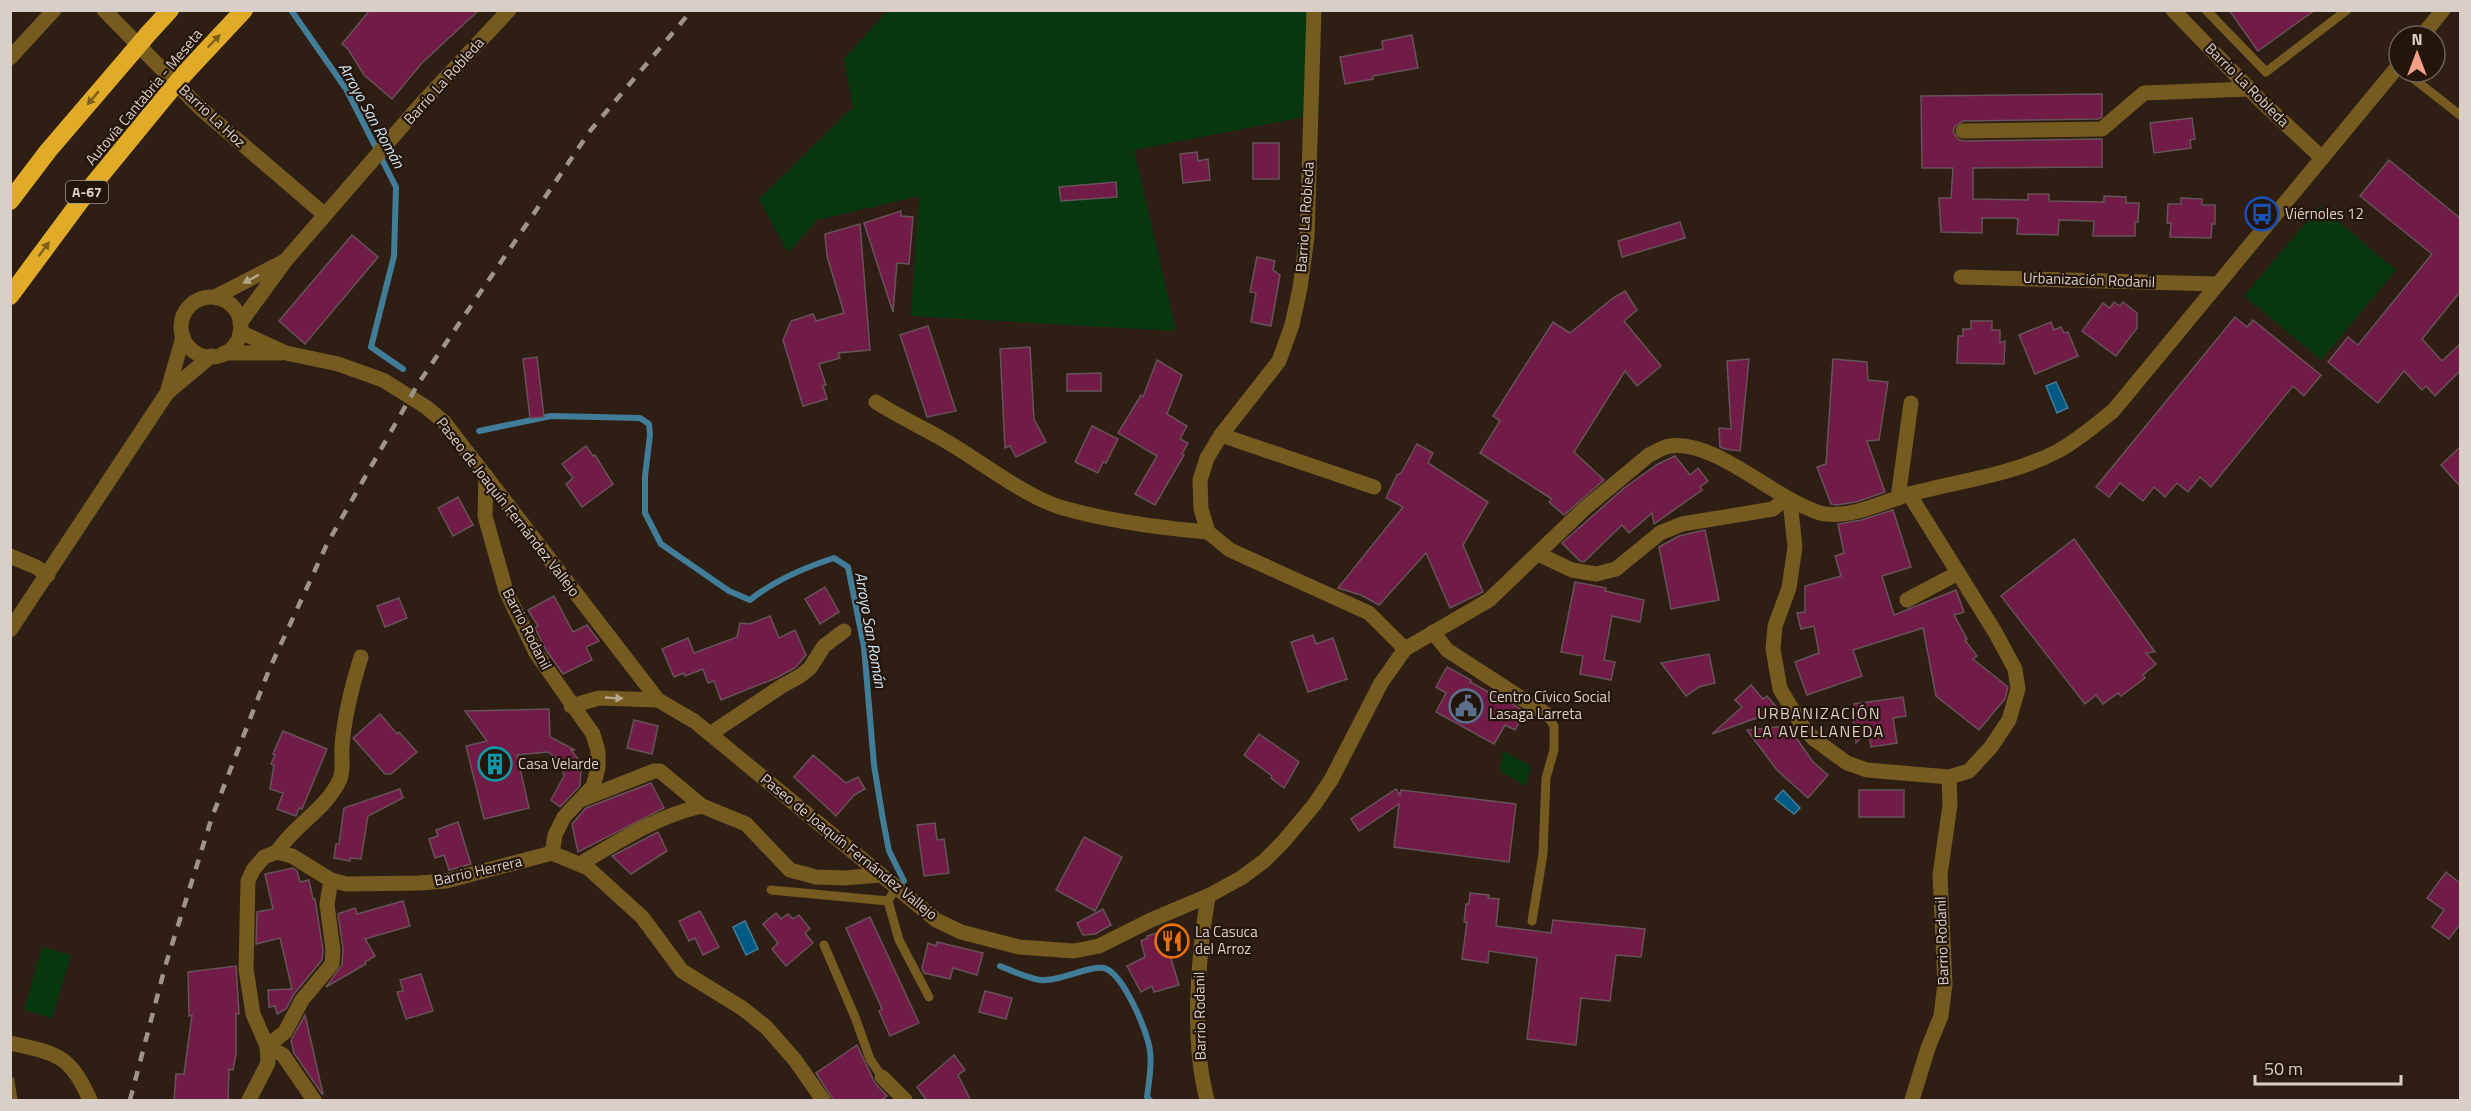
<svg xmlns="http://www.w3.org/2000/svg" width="2471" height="1111" font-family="'Titillium Web',sans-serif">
<rect width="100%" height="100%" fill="#2e1e14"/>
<g fill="#07370f">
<path d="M887,11H1318L1320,114L1134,150L1176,331L911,316L919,196L817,220L788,253L759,199L853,107L844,59Z"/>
<path d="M2320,206L2396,270L2321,360L2244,296Z"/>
<path d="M1503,751L1531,766L1526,786L1500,771Z"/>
<path d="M42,947L71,955L52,1018L24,1010Z"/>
</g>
<g fill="#005a84" stroke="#417d98" stroke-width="1.5">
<path d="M2056,382L2068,408L2057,413L2046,386Z"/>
<path d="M1783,790L1800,808L1794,814L1775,799Z"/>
<path d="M745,921L758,949L746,955L733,927Z"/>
</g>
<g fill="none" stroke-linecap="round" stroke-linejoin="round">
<g stroke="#417d98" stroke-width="6">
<path d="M291,10L346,89L396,187L394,256L371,347L403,369"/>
<path d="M479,431L551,416L640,418L649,424L650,435L645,476V513L661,544L729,591L750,600C775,580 803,568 834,558L848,567L864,647L874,765L883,820L889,851L904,881"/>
<path d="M1000,966C1013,971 1027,978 1040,980C1059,982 1089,965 1104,968C1123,973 1148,1032 1150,1051C1152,1066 1149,1082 1147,1097L1150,1100"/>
</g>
</g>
<g fill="#711c46" stroke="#675259" stroke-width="1.5">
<path d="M370,10H479L422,63L392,99L364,75L348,49L342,44Z"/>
<path d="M2229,10H2315L2258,51Z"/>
<path d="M1412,35L1418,68L1373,76V79L1345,84L1340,57L1383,49L1382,41Z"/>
<path d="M2102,94V117L2098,119L1963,121L1955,126L1953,132L1958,139L1963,141L2102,139V167L1973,168V199L2028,200V194H2049V201L2104,202V196L2126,197V203H2139L2138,222H2135V236H2093L2094,221L2059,220L2058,235L2017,234L2018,219L2014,218H1982V233L1941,232L1939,198H1951L1953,168H1922L1921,96Z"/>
<path d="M2192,118L2195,139L2190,140L2191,148L2154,153L2150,123Z"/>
<rect x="1253" y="143" width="26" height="36"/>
<path d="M1197,152L1198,161L1208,159L1210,180L1183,183L1180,154Z"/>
<path d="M2389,160L2460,218V292L2422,339L2442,361L2460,344V371L2435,396L2426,386L2422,390L2404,371L2378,403L2328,362L2348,337L2358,345L2432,254L2360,196Z"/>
<path d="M1116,182L1117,197L1061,201L1059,187Z"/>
<path d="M2181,198L2202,199V205H2215V224H2212L2211,238L2170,237L2171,223H2167L2168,204H2181Z"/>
<path d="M901,211V216L913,217L909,264L897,263L893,312L864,223Z"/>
<path d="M1680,222L1685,238L1622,257L1618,241Z"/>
<path d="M860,224L870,350L838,353L840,358L819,364L826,385L823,386L827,399L803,406L783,340L791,321L813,314L816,321L844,313L827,256L825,234Z"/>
<path d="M352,235L378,257L305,344L279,321Z"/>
<path d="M1257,257L1275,261L1273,270L1280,275L1271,326L1251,322L1256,293L1250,292Z"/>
<path d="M1625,291L1637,310L1624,321L1661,366L1637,386L1625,371L1574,452L1604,480L1564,515L1549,502L1552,499L1480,453L1500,421L1493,416L1553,322L1570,333L1613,298Z"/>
<path d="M2114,302L2120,306L2123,302L2137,313V328L2116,356L2082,331L2103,303L2110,308Z"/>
<path d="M2235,317L2247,327L2253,320L2321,375L2304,396L2293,386L2211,487L2200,477L2188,492L2177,483L2165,497L2154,487L2143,501L2120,483L2109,497L2096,487Z"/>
<path d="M1971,321H1992V330H2000V343L2005,341L2004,364L1957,363L1958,336H1963V329H1971Z"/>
<path d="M2051,322L2054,330L2061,327L2064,333L2068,332L2078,356L2035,374L2019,335Z"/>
<path d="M928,326L956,411L927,417L900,335Z"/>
<path d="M1030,347L1034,419L1046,442L1016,457L1010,446L1005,448L1000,349Z"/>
<path d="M537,357L544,417L530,418L523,359Z"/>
<path d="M1749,359L1740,451L1725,449L1720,447L1719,428L1731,429L1727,361Z"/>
<path d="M1833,359L1867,362L1868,380L1888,382L1879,440L1867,441L1885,492L1856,502L1836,505L1831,504L1817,467L1826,464Z"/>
<path d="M1157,360L1182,375L1167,414L1187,426L1180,439L1188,443L1182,454L1184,455L1155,505L1135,494L1157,456L1118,433L1141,395L1143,397Z"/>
<path d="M1101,373V391H1067V374Z"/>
<path d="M1092,426L1118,439L1106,463L1103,462L1098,473L1075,462Z"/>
<path d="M1417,444L1433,453L1428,463L1488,502L1463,545L1483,592L1450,608L1426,553L1379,605L1361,595L1338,588L1403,507L1386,498L1397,475L1401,473Z"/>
<path d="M586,446L593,456L595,455L613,484L582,507L566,484L573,478L562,464Z"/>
<path d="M2460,447V486L2441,465Z"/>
<path d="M1675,456L1690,475L1698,468L1708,481L1700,487L1702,490L1654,524L1652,513L1629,533L1622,525L1584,562L1580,561L1562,543L1624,488L1658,464Z"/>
<path d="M458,497L473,525L453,536L438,508Z"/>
<path d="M1893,510L1911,567L1882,576L1894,615L1956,590L1964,612L1954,615L1967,639L1965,640L1977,656L1973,659L2008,687L2005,699L1979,730L1936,696L1923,628L1853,650L1862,676L1807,695L1795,662L1819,653L1814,626L1801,629L1797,613L1805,612V586L1841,576L1835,556L1844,553L1838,524L1861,520Z"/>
<path d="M1705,530L1719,600L1671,609L1659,547L1679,536Z"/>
<path d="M2074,539L2155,652L2146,653L2156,664L2143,675L2145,678L2121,696L2118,693L2103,704L2096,695L2085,704L2001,596Z"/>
<path d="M1575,582L1606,588L1605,591L1644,600L1640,622L1612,616L1604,660L1615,662L1611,680L1580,674L1583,656L1561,652Z"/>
<path d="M825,587L839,612L820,624L805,599Z"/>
<path d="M554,596L573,632L587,625L599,641L586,647L592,660L563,674L546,650L535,628L538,626L528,610Z"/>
<path d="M399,598L407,618L385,627L377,606Z"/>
<path d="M770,616L779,638L795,630L806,655L795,668L776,678L721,700L714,681L708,683L703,669L685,676L684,673L674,677L662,649L688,638L694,653L737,637L740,623L750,624Z"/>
<path d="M1313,635L1316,644L1333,638L1347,679L1308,692L1291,642Z"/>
<path d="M1709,654L1715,683L1699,687L1686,696L1661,663Z"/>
<path d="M1447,667L1471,680L1470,682L1501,699L1502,697L1525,712L1515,730L1505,725L1494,744L1436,712L1446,693L1436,687Z"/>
<path d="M1751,685L1763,699L1767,696L1779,710L1712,734L1742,707L1735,700Z"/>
<path d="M1903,697L1906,716L1893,718L1897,743L1871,747L1869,735L1863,736L1856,743L1853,718H1856L1854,704Z"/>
<path d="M549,709L550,737L575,750H571L578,759L581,768L580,786L560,807L551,800L564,776L560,761L548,752L517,755L529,808L484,819L466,746L487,741L465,711Z"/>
<path d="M380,714L397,734L399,732L417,752L391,774H385L353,738Z"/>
<path d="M634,720L658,726L652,754L627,748Z"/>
<path d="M1788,726L1813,762L1828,775L1808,798L1777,770L1747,730Z"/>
<path d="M283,731L327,749L302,809L299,808L296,816L277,809L283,793L270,789L274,765L271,764L275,755L273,754Z"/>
<path d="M1259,734L1299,762L1284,788L1271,778L1272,776L1244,755Z"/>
<path d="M813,755L846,783L858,777L865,789L854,795L836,816L794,777Z"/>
<path d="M651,783L664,808L578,852L572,824L586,808Z"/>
<path d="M400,789L403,798L368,816L361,859L350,858V861L334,858L336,844H339L344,808Z"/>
<path d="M1396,789L1400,795L1401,790L1516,804L1509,862L1394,847L1399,804L1359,831L1351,819Z"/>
<rect x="1859" y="790" width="45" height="27"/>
<path d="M458,822L471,864L449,870L444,855L435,858L429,839L438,836L436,830Z"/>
<path d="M935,823L937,840L944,839L949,873L924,876L917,825Z"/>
<path d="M658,832L667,851L631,874L612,856Z"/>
<path d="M1084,837L1122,857L1095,911L1056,890Z"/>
<path d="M293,868L297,871L300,882L309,880L313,899H315L323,950L322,960L294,994L286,1009L277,1014L275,1006L269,1007L268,990L292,989L280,938L256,944L257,912L273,909L265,874Z"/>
<path d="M2446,872L2460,883V924L2449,939L2432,927L2444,910L2427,898Z"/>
<path d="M1470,893L1489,895L1488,898L1499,899L1496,926L1551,933L1553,920L1645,929L1641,957L1616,955L1610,1001L1581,998L1576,1045L1527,1039L1537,958L1489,951L1488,963L1462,959L1467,922H1464L1466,904H1469Z"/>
<path d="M403,901L410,926L365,939L375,956L365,962L366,964L326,987L342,965L343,949L338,914L355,908L357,914Z"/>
<path d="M1103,909L1111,925L1095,934L1083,935L1077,923Z"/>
<path d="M700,911L719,947L703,955L695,938L689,941L679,921Z"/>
<path d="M776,913L781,919L788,914L793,919L799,915L810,929L805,933L813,943L786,966L772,949L778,943L763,924Z"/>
<path d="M870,917L919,1023L890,1036L879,1011L882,1009L846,928Z"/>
<path d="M1178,927L1184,948L1169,952L1179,985L1154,992L1152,986L1141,992L1127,966L1145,957L1141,941L1148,938L1147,936Z"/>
<path d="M937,942L983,953L977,975L953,968L950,979L924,973L922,968L928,943L936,946Z"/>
<path d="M236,966L239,1014H236V1054L233,1070L229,1069L228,1101H174L176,1074H184L192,1015L189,1016L188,972Z"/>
<path d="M421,974L433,1011L406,1019L397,992L403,991L400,980Z"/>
<path d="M985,991L1012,998L1006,1019L979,1012Z"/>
<path d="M305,1015L323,1094H322L294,1053L291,1040Z"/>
<path d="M857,1045L875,1083L887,1096L880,1101H834L816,1073Z"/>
<path d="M954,1055L965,1070L958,1075L971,1101H927L917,1087Z"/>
</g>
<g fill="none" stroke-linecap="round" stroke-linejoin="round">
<g stroke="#755b20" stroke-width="9">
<path d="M2206,10L2266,72L2347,10"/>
<path d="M2405,72L2460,115"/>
<path d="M896,888L888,901L899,940L929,997"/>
<path d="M771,890L888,901"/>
<path d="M1532,921L1543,854L1546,778L1554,750V726L1546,714"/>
<path d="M824,945L855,1017L870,1059L882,1077"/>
<path d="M10,1081L13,1100"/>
</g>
<g stroke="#755b20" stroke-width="15">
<path d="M104,10L200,108L325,215"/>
<path d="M1314,10L1307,237L1300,288L1292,325L1279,361L1221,435L1207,458L1200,480L1201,509L1208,532L1230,550L1369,613L1405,649"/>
<path d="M2173,10L2259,99L2322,158"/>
<path d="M2422,36L2443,10"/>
<path d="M10,58L54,10"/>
<path d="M1963,131L2102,129L2144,93L2249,89"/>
<path d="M1961,277L2216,284"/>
<path d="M240,332L286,353L338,364L383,380L426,407L444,422L658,700L694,721L710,734L936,920L961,932L1019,947L1074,951L1099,946L1151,920L1208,896L1241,878L1264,861L1283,842L1314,805L1331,780L1381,683L1405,649L1489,600L1584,509L1649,455C1656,452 1662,447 1670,446C1710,439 1769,492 1805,507C1811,509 1819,514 1826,514C1855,517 1882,502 1910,494C1958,481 2013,475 2058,451C2078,440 2095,425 2113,411L2399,65"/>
<path d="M224,353H281"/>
<path d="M876,402C898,416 921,427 944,440C979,460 1025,497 1063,508C1109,521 1161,528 1208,532"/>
<path d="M1221,435L1374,487"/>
<path d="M1898,498L1911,403"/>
<path d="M1790,501L1795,547L1789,588L1775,626L1773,649L1780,689L1803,727L1814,739L1847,763L1867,770L1949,777L1969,771L1991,747L2009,720L2018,689L2015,669L1995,632L1909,494"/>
<path d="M1538,554L1572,570L1596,574L1616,569L1660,533L1682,524L1773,509L1786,498"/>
<path d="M10,556L36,567L48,575"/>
<path d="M1907,600L1958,573"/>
<path d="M1433,632L1447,650L1546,714"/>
<path d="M571,706L599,698L658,700"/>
<path d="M710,734L782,686L800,676L810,668L824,646L844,631"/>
<path d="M583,799L654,771H660L702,806L746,824L790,870L816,877L844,878L881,875"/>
<path d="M277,852C294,825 326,810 340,779C344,769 341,758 342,747C344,716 352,686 361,657"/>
<path d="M552,853L588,868L642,917L682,971L742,1008L766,1027L795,1060L823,1100"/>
<path d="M580,864C619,841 657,816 702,806"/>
<path d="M10,1043C57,1053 70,1055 90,1100"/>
<path d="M882,1077L905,1100"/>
<path d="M249,1100L268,1063L267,1046L253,1014L246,969L248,881L253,870L264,857L277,852L292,856L331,880L346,884L419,883L446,881L552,853L555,835L564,817L593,786L598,768V751L593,734L536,653L506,591L485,516L486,476"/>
<path d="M314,1100L283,1055L267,1046L285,1032L302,1000L332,964L333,950L327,904L331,880"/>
<path d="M1207,1100C1191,1040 1198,957 1208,896"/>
<path d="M1912,1100L1928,1048L1941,1016L1945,984L1940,875L1950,805L1949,777"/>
</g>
<g stroke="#755b20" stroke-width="15">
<path d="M215,297L283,262"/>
<circle cx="211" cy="327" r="30"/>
<path d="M240,323L286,260L423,102L509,10"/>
<path d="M167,393L183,337"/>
<path d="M10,630L167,393L211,356"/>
</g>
<g stroke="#e0ab27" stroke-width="18">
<path d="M148,34L170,10"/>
<path d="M186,72L244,10"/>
<path d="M10,201L48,151L131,54"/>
<path d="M10,296L87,192L169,92"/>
</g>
<path stroke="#9f938b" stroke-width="4.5" stroke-dasharray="10 10" stroke-linecap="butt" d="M130,1100L165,967L212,817L269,670L327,544L418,384L590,131L692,10"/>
<g stroke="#e0ab27" stroke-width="18">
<path d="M131,54L148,34"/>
<path d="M169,92L186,72"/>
</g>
</g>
<defs><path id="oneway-solid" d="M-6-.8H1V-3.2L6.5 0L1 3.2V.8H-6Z" transform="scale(1.5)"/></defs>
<g fill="#826019">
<use href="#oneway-solid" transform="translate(214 41) rotate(-46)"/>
<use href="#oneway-solid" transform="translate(93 98) rotate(130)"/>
<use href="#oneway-solid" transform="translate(44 249) rotate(-54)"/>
</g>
<g fill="#b7a68d">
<use href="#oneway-solid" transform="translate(251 279) rotate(152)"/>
<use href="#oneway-solid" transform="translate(614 698) rotate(3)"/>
</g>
<defs>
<symbol id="bus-ring" viewBox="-11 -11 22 22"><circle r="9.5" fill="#24150b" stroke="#1a4fb4" stroke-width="1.5"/><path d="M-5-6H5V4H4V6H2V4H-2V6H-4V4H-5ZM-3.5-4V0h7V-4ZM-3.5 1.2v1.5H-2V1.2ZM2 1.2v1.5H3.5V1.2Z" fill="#1a4fb4"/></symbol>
<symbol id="civic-ring" viewBox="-11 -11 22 22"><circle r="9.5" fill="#24150b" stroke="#5c6f8a" stroke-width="1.5"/><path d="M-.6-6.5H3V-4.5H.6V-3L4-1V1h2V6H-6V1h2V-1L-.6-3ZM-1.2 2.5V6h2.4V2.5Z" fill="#5c6f8a"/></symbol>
<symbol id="building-ring" viewBox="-11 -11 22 22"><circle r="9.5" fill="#24150b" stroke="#0f9aa8" stroke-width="1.5"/><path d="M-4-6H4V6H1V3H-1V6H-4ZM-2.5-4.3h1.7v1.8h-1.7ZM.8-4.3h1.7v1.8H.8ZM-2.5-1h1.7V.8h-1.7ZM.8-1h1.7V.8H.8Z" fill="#0f9aa8"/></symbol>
<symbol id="restaurant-ring" viewBox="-11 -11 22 22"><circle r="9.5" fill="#24150b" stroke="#e8710a" stroke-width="1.5"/><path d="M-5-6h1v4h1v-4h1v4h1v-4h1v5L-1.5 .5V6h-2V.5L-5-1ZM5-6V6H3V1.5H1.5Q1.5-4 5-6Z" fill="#e8710a"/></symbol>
</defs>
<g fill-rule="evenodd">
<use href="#bus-ring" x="2243" y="195" width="38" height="38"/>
<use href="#civic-ring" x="1447" y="687" width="38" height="38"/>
<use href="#building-ring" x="476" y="745" width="38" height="38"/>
<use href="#restaurant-ring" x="1153" y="922" width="38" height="38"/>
</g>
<g text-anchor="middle" stroke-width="4.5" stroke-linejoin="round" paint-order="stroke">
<rect fill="#24150b" stroke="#a3978f" stroke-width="1.5" x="66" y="181" width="42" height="22" rx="4.5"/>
<g font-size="14" font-weight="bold" fill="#dacfc8">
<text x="87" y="197">A-67</text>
</g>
<g font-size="15" fill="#dacfc8" stroke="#24150b">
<text transform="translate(444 81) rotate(-48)" y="5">Barrio La Robleda</text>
<text transform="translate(2247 85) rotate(45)" y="5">Barrio La Robleda</text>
<text transform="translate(144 97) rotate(-50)" y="5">Autovía Cantabria - Meseta</text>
<text transform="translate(212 116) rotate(43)" y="5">Barrio La Hoz</text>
<text transform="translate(1305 217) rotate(-86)" y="5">Barrio La Robleda</text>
<text transform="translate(2089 280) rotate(2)" y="5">Urbanización Rodanil</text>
<text transform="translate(508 507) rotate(52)" y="5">Paseo de Joaquín Fernández Vallejo</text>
<text transform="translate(527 629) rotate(63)" y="5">Barrio Rodanil</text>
<text transform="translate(849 847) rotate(39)" y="5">Paseo de Joaquín Fernández Vallejo</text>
<text transform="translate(478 871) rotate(-13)" y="5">Barrio Herrera</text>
<text transform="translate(1942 941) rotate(-92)" y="5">Barrio Rodanil</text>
<text transform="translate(1200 1016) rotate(-91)" y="5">Barrio Rodanil</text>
</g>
<g font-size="15" fill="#dacfc8" stroke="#24150b" text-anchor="start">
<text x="2285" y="219">Viérnoles 12</text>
<text x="1489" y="702">Centro Cívico Social<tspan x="1489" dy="17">Lasaga Larreta</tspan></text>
<text x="518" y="769">Casa Velarde</text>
<text x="1195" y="937">La Casuca<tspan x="1195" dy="17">del Arroz</tspan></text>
</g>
<g font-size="16" font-style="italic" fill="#d0e5f4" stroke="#24150b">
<text transform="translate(372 115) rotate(61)" y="6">Arroyo San Román</text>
<text transform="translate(871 630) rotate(80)" y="6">Arroyo San Román</text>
</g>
<g font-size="16" letter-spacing="1.5" fill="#dacfc8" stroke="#24150b">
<text x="1819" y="719">URBANIZACIÓN<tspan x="1819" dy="18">LA AVELLANEDA</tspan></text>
</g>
</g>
<rect width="2471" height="1111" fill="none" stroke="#dacfc8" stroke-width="24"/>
<g transform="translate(2417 54)"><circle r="28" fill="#24150b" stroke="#6d5f57" stroke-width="1.5"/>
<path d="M0-4.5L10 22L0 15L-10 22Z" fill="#f49e89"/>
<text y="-9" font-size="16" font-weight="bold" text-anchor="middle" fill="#dacfc8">N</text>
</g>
<path d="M2255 1075v9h146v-9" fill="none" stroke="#dacfc8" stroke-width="3"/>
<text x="2264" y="1075" font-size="18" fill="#dacfc8" stroke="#24150b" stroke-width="4.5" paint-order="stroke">50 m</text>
</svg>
